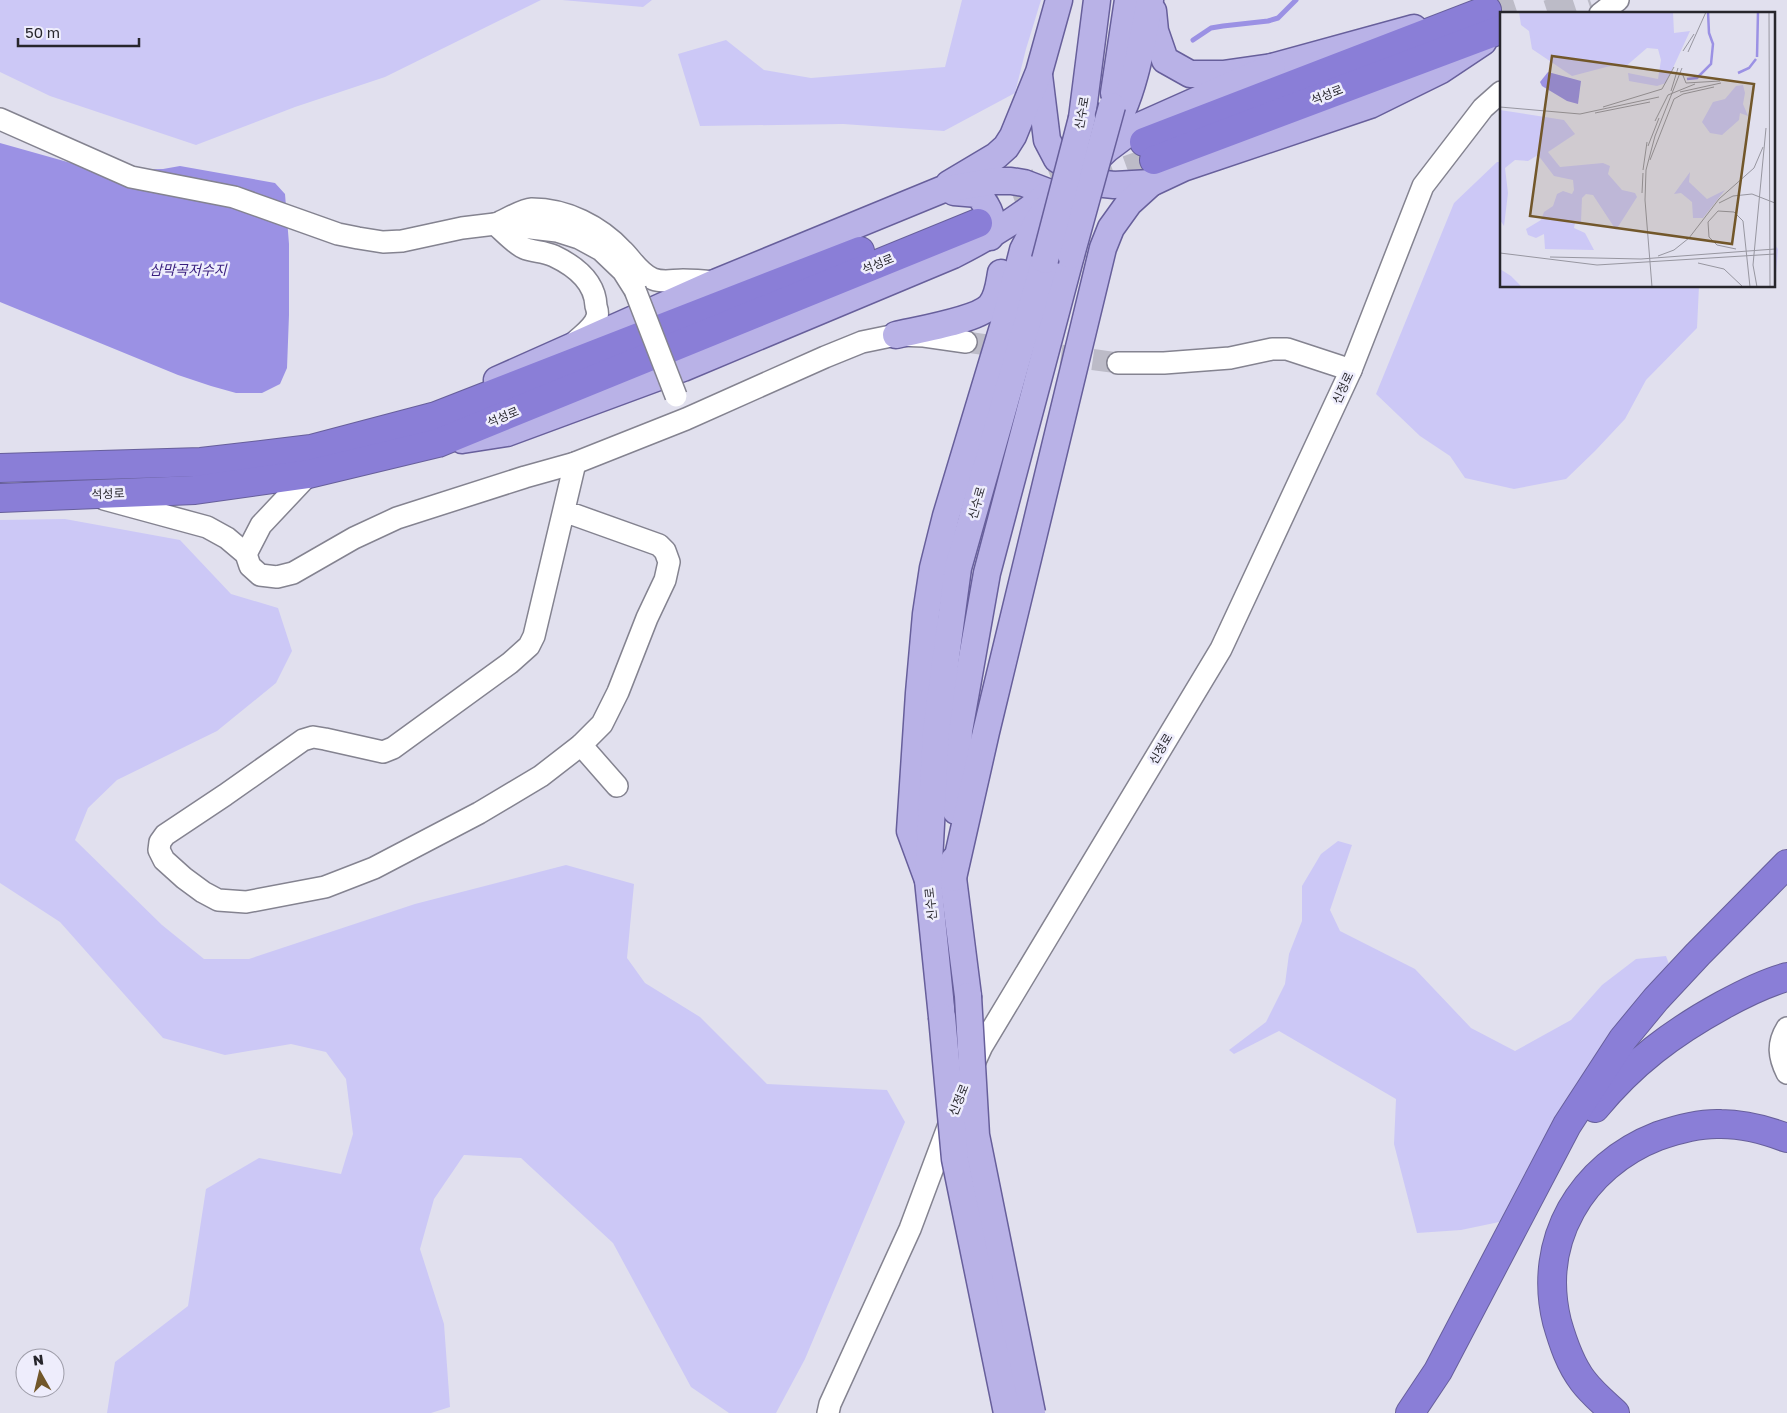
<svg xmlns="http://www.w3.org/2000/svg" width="1787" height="1413" font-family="'Golos Text','Noto Sans KR',sans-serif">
<rect width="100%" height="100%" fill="#e1e0ee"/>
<g fill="#ccc8f6">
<path d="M0,0H541L385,77L295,107L196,145L50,96L0,72Z"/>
<path d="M562,0H652L643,7Z"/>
<path d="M962,0H1041L1026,49L1015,93L944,131L843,124L700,126L678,54L726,40L764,70L811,78L945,67Z"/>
<path d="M1497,162H1501V286H1699L1697,328L1646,380L1625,419L1595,451L1566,479L1514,489L1465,478L1450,456L1420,436L1376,394L1454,203Z"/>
<path d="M1773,243L1778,249L1775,285L1773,286Z"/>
<path d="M65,519L180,540L231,594L278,608L292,651L276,683L217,731L117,780L88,808L75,840L162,925L204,959H249L415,904L566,865L634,884L627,958L645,983L700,1017L767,1084L887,1090L905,1122L805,1359L776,1413H729L691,1387L613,1243L521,1158L464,1155L434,1199L420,1249L444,1324L450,1407L431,1413H107L115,1362L188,1306L206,1189L259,1158L341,1174L353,1134L346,1079L326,1052L291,1044L225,1055L163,1038L60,922L0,883V520Z"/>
<path d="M1338,841L1352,845L1330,910L1340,931L1415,969L1471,1028L1515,1051L1571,1020L1602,985L1636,959L1666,956L1672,972L1504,1221L1461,1230L1417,1233L1394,1144L1396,1099L1279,1031L1234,1054L1229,1050L1266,1022L1285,984L1289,954L1302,921V886L1321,854Z"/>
</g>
<path fill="#9b91e4" d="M0,143L96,170L163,169L180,166L275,183L285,194L289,244V315L287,368L280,384L262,393H236L211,386L178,375L0,302Z"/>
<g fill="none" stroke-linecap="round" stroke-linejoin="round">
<path stroke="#9b91e4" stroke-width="5" d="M1193,40L1211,28L1223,26L1268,21L1278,18L1296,0"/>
<path stroke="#bcbbc7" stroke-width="21" stroke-dasharray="21 11" stroke-linecap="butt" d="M966,342L1118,363"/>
<g stroke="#bcbbc7" stroke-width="28" stroke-dasharray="28 14" stroke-linecap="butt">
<path d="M1487,10L1517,0"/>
<path d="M1548,14L1590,0"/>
<path d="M1088,184L1154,160"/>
<path d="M972,207L1089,163"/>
</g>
<defs>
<g id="minor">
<path d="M1600,14L1618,0"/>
<path d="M0,119L131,177L234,197L338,234L358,238L383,242L402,241L462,228L495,224L557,231L579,238L601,250L623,271L635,290"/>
<path d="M500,222C509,218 522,210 532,209C566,209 600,226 623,251C632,260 640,274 653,279C663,283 673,280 683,280C694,280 706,281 717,282"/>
<path d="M495,224C502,230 516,245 524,248C533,252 543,251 554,256C575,266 595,281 596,306C597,309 598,314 597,317C594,328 582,335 574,343"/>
<path d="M1118,363H1164L1230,358L1272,349H1287L1351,370"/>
<path d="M104,499L207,527L227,538L246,554L250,566L260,575L277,577L293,573L354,538L397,518L525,477L575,463L686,419L825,357L862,342L896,335L924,336L966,342"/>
<path d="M564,511L659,545L665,551L669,562L665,580L647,618L618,692L602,724L581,745L541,776L479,813L374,868L325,887L246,902L218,900L203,892L184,878L164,860L159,850L160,842L165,835L225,795L303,740L313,737L325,739L383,752L393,748L510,663L529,646L534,636L575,463"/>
<path d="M246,554L261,525L309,474"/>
<path d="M581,745L617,786"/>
<path d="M1787,1028C1777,1044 1779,1057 1787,1073"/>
<path d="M971,1070L982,1046L1221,649L1351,370L1423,186L1483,108L1501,92"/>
<path d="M828,1413L830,1404L910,1229L950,1122"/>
</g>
<g id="major">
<path d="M1153,11L1155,31L1165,60L1190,74H1223L1272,67L1414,28"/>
<path d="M1039,75L1047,140L1057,159L1095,183L1114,185L1151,183"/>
<path d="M1114,93L1128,0"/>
<path d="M1082,118L1097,0"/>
<path d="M1109,134C1133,103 1143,39 1150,0"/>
<path d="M949,184L996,156L1006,147L1013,136L1039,72L1059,0"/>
<path d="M954,192L978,194C990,209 994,218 990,237"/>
<path d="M896,335C917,330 977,320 990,306C998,297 999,284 1001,273"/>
<path d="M497,380L717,282L941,190L995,181H1011L1024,183L1063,198"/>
<path d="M462,440L507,433L683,368L953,255C987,238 1018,220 1047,195"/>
<path d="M956,811L959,731L987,573L1071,255"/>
<path d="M954,860L953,878L968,996"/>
<path d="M953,878L986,732L1103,248L1111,228L1129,203L1151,183L1183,168L1370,105L1441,70L1483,42"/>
<path d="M928,880L910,831L919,693L926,614L933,568L946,516L1006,317L1023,250L1039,219L1053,200L1107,149L1135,128L1272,67"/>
<path d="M942,1017L928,880L936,731L958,568L1045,260"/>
</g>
<g id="highway">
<path d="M1144,142L1487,10"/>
<path d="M1154,160L1500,30"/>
<path d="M0,468L201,462L311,449L436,416L860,251"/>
<path d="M0,498L195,490L309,474L438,443L978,223"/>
<path d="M1595,1108C1632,1063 1672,1033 1723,1005C1743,994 1765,983 1787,977"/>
<path d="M1410,1413L1438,1371L1567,1125L1623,1039L1656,999L1698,954L1787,864"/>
<path d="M1615,1413C1604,1403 1592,1393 1583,1381C1570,1364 1563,1343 1557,1322C1537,1241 1581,1166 1658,1136C1678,1129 1699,1123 1721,1124C1744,1124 1766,1130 1787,1138"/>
</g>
</defs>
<use href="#minor" stroke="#848390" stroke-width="24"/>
<use href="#major" stroke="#675f9b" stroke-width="29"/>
<use href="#highway" stroke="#675f9b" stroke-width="30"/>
<use href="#minor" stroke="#fff" stroke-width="21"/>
<use href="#major" stroke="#b9b2e7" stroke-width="26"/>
<use href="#highway" stroke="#8a7ed7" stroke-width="28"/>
<defs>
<path id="minor-bridge" d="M635,290L676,396"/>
<g id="major-bridge">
<path d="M1071,255L1112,106"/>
<path d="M1045,260L1082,118"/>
<path d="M968,996L976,1135L1032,1413"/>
<path d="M942,1017L955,1159L1007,1413"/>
</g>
</defs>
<use href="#minor-bridge" stroke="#848390" stroke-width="24" stroke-linecap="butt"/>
<use href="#major-bridge" stroke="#675f9b" stroke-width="29" stroke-linecap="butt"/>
<use href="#minor-bridge" stroke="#fff" stroke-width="21"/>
<use href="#major-bridge" stroke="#b9b2e7" stroke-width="26"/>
</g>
<g text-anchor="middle" stroke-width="5" stroke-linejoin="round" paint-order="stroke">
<g font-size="12" fill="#27262c" stroke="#eeedfc">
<text transform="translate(1327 95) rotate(-21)" y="4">석성로</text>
<text transform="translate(1082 113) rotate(-80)" y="4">신수로</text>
<text transform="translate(878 264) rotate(-22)" y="4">석성로</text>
<text transform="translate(1343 388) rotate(-65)" y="4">신정로</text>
<text transform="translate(503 417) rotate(-22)" y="4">석성로</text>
<text transform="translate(108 494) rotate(-2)" y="4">석성로</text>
<text transform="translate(977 503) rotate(-74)" y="4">신수로</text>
<text transform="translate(1161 749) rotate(-59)" y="4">신정로</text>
<text transform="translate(931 904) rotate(-96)" y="4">신수로</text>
<text transform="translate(959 1100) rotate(-68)" y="4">신정로</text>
</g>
<g font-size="14" font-style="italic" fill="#391e7e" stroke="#eeedfc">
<text x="188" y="275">삼막곡저수지</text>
</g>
</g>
<g transform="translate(1500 12)">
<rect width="275" height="275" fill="#e1e0ee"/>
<path d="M19,0H173L174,21L190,19L166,71L157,74L129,69L128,61L158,67L161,48L158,37L147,36L125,55L114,53L72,64L32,37L29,19L21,13ZM243,73L245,81L243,92L248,104L240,101L239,108L222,123L210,121L202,110L213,90L225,87L236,74ZM0,98L64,108L75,122L48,140L60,155L103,151L110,154L108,162L122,178L135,181L137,185L116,218L93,183L86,182L82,186L81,210L75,211L74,216L85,221L94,238L45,237L44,222L36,226L28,223L26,217L41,208L44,200L53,194L57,182L63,179L72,182L74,178L73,168L54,164L38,143L28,149L15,148L5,156L8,181L4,214L0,208ZM190,160L189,170L207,187L225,178L203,206H193L192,190L181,181L174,182ZM0,257L11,264L22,275H0Z" fill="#ccc8f6"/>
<path d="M48,60L81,69L78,92L67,89L42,74L40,70Z" fill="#9b91e4"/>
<path fill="none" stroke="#9b91e4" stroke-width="2.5" d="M257,45L258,0M238,61L249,56L256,47M187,67L197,66L211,52L213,32L209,21L208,0"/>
<path fill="none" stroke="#9796a0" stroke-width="1" d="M269,0L270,275M275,0V55M183,39L194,22M188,40L206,0M182,61L186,71L220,69M171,79L178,56M180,80L221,71M0,95L80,102L159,85M103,95L162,77L174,55M95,101L150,90M155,109L168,83L195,72M148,134L159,106M150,148L174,87L183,82L214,75M143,158L147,130M142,181L143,161M219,191L233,184L252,182L275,191M236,237L217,233L209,225L208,210L218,199L234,200L243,209L250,275M0,241L97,253L275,242M158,244L174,238L189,226L219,187L254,156L263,135M50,245L141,247L275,237M198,251L224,257L243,275M152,275L145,188L146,158L155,124L182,56M257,275L253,253L266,116"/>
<path fill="#72572a" fill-opacity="0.15" stroke="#72572a" stroke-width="2.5" d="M52,44L254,72L232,232L30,204Z"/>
<rect width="275" height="275" fill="none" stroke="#27262c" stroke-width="2.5"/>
</g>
<g transform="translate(40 1373) rotate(352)"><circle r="24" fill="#eeedfc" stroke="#9e9da9"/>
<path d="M0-4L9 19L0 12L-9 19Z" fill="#72572a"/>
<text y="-8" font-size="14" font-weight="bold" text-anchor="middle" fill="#27262c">N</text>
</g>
<path d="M18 38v8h121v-8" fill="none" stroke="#27262c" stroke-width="2.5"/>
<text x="25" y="38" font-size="15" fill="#27262c" stroke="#eeedfc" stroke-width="4" paint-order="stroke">50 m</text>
</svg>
